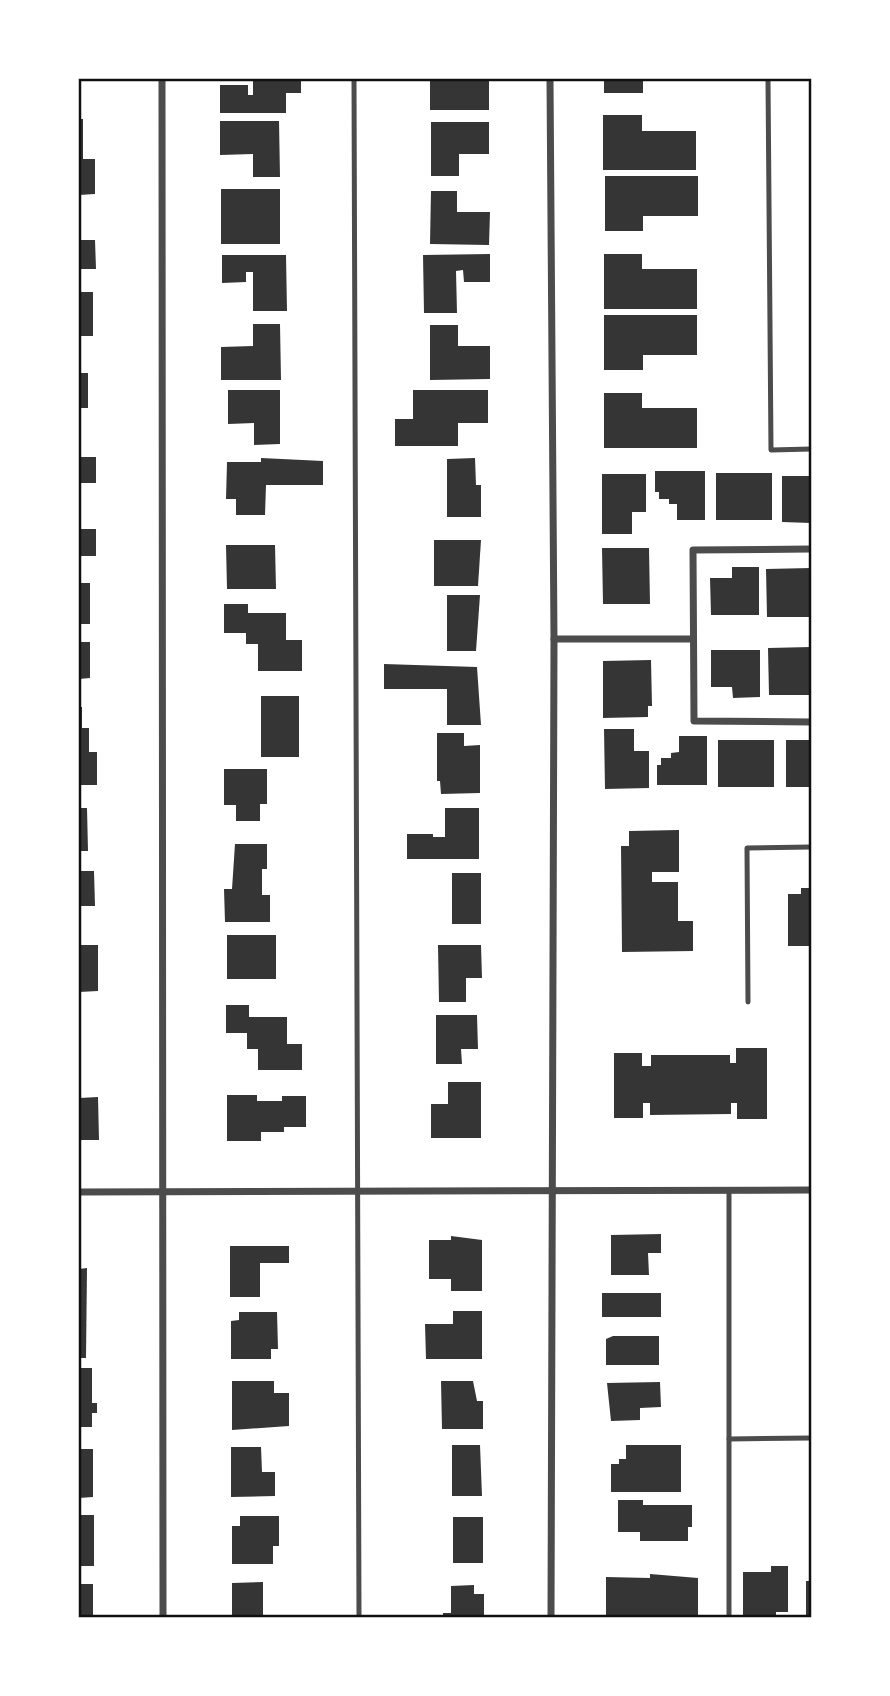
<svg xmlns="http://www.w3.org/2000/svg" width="890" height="1696" font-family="Cabin,sans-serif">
<rect width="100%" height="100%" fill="#fff"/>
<g fill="#353535">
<path d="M253,79H301V93H286V113H220V85H248V95H253Z"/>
<rect x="430" y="79" width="59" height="31"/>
<rect x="604" y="79" width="39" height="14"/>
<path d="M603,115H642V131H696V170H603Z"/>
<path d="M79,119H83V159H95V194L79,195Z"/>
<path d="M220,121H279L280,177H253V154L220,155Z"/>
<path d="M431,122H489V154H459V176H431Z"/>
<path d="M605,176H698V216H643V231H605Z"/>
<rect x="221" y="189" width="59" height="55"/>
<path d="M431,191H457V212H490L489,245L430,244Z"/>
<path d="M79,240H95L96,269H79Z"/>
<path d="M490,254V282H464L463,270L456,271L457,313H424L423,255Z"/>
<path d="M604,254H642V269H697V309H604Z"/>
<path d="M222,255H286L287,311H253V272H246V282L222,283Z"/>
<rect x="79" y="292" width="14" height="44"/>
<path d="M604,315H697V355H643V370H604Z"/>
<path d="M253,324H280L281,380H221V347L253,346Z"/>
<path d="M430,325H458V346H490V379L430,380Z"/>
<rect x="79" y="373" width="9" height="35"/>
<path d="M228,390H280V444L254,445V423L228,424Z"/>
<path d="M413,390H488V423H458V446H395V419H413Z"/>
<path d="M604,393H642V408H697V448H604Z"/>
<rect x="79" y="457" width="17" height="26"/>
<path d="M261,458L323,461V485H266L265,515H236V499H226L227,462H261Z"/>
<path d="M475,458L476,485H481V517H447V459Z"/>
<path d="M655,471H705V520H677V504H669V499H659V492H655Z"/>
<rect x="716" y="473" width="56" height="47"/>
<path d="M602,474H646V512H632V534H602Z"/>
<path d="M782,476H811V523L782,522Z"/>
<rect x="79" y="529" width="17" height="27"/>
<path d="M434,540H481L478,586H434Z"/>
<path d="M226,545H275L276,589H227Z"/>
<path d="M602,548H649L650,604H603Z"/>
<path d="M732,567H759V615H711L710,578H732Z"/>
<path d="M811,568V617H767L766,569Z"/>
<rect x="79" y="583" width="11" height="41"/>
<path d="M447,595H480L476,651H447Z"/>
<path d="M224,604H248V613H286V640H302V671H258V644H246V633H224Z"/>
<path d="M79,642H90V678L79,679Z"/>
<path d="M811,647V695H769L768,648Z"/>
<path d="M711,650H760V697L733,698L732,687H711Z"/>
<path d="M651,660L652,706H648V717L603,718V661Z"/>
<path d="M384,664L477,667L481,725H447V689H384Z"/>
<rect x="261" y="696" width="38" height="61"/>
<path d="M79,707H82V728H89V752H97V785H79Z"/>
<path d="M604,729H634V751H649V788L605,789Z"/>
<path d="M437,733H464V746L480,745V793L441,794L440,781H437Z"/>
<path d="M679,736H707V785H657V765H661V758H671V753L679,752Z"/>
<rect x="718" y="740" width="56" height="47"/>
<rect x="786" y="740" width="25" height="47"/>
<path d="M224,769H267V804H260V821H236V805H224Z"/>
<path d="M79,808H87L88,851H79Z"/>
<path d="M445,808H479V859H407V834H433V837H445Z"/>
<path d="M679,830V872H652V882H678V921H693V951L622,952L621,846H629V831Z"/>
<path d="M235,844H267V869H262V895H270V922H225L224,889H232Z"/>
<path d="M79,871H94L95,906H79Z"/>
<rect x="452" y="873" width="29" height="51"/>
<path d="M801,888H811V946H788V894H801Z"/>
<rect x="227" y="935" width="49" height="44"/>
<path d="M79,945H98V991L79,992Z"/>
<path d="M438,945H481L482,978H466V1002H439Z"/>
<path d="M226,1005H249V1017H287V1044H302V1070H258V1049H247V1033H226Z"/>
<path d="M436,1015H477L478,1049H461L462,1064H436Z"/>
<path d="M736,1048H767V1119H737V1103H731V1114L650,1115V1103H643V1118H614V1053H642V1066H651V1055H730V1063H736Z"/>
<path d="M448,1082H481V1138H431V1104H448Z"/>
<path d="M227,1095H257V1101H282V1096H306V1127H284V1132H261V1141H227Z"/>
<path d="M98,1097L99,1140H79V1098Z"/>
<path d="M661,1234V1253H648L649,1275H611V1235Z"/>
<path d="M451,1236L482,1240V1291H451V1279H429V1240H451Z"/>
<path d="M230,1246H289V1263H260V1297H230Z"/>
<path d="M87,1268L86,1358H79V1269Z"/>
<rect x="602" y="1293" width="59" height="24"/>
<path d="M453,1311H482V1359H426L425,1324H453Z"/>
<path d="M239,1312H277L278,1349H271V1359H231V1321L239,1320Z"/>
<path d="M613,1336H659V1365H606V1339Z"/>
<path d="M79,1368H92V1403H97V1413H92V1427H79Z"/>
<path d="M232,1381H274V1393H289V1426L232,1430Z"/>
<path d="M441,1381H473L477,1401H483V1429H442Z"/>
<path d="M660,1382L661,1407L640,1408V1420L611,1421L607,1383Z"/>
<path d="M452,1445H480L482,1496H452Z"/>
<path d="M626,1445H681V1492H611V1464H619V1459H626Z"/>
<path d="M231,1447H261L262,1472H275V1496L231,1497Z"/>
<path d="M79,1449H93V1497L79,1498Z"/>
<path d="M618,1500H643V1505H692V1527H688V1541H640V1532H618Z"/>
<rect x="79" y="1515" width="15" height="51"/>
<path d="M240,1516H279V1546H273V1564H232V1526H240Z"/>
<rect x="453" y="1517" width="30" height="46"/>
<path d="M771,1566H788V1612H776V1617H743V1572H771Z"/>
<path d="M650,1574L698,1578V1616L606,1617V1577L650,1578Z"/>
<rect x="806" y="1581" width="5" height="36"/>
<path d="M263,1582V1617H232V1583Z"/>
<rect x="79" y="1584" width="14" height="33"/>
<path d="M474,1585V1594H484V1617H443V1613H451V1586Z"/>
</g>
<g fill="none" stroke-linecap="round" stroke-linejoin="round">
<g stroke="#4c4c4c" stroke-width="5">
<path d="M354,79L359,1617"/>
<path d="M768,79L771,450L811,449"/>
<path d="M748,1002L747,848L811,847"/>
<path d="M729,1191V1617"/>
<path d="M729,1439L811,1438"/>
</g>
<g stroke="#4c4c4c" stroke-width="7">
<path d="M162,79L163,1617"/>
<path d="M550,79L554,639L551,1617"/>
<path d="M811,549L693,550L694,721L811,722"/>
<path d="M554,639H693"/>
<path d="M79,1192L811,1190"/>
</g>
</g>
<rect width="890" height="1696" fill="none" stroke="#ffffff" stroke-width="161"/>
<rect x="80" y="80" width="730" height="1536" fill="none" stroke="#111" stroke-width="2.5"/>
</svg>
